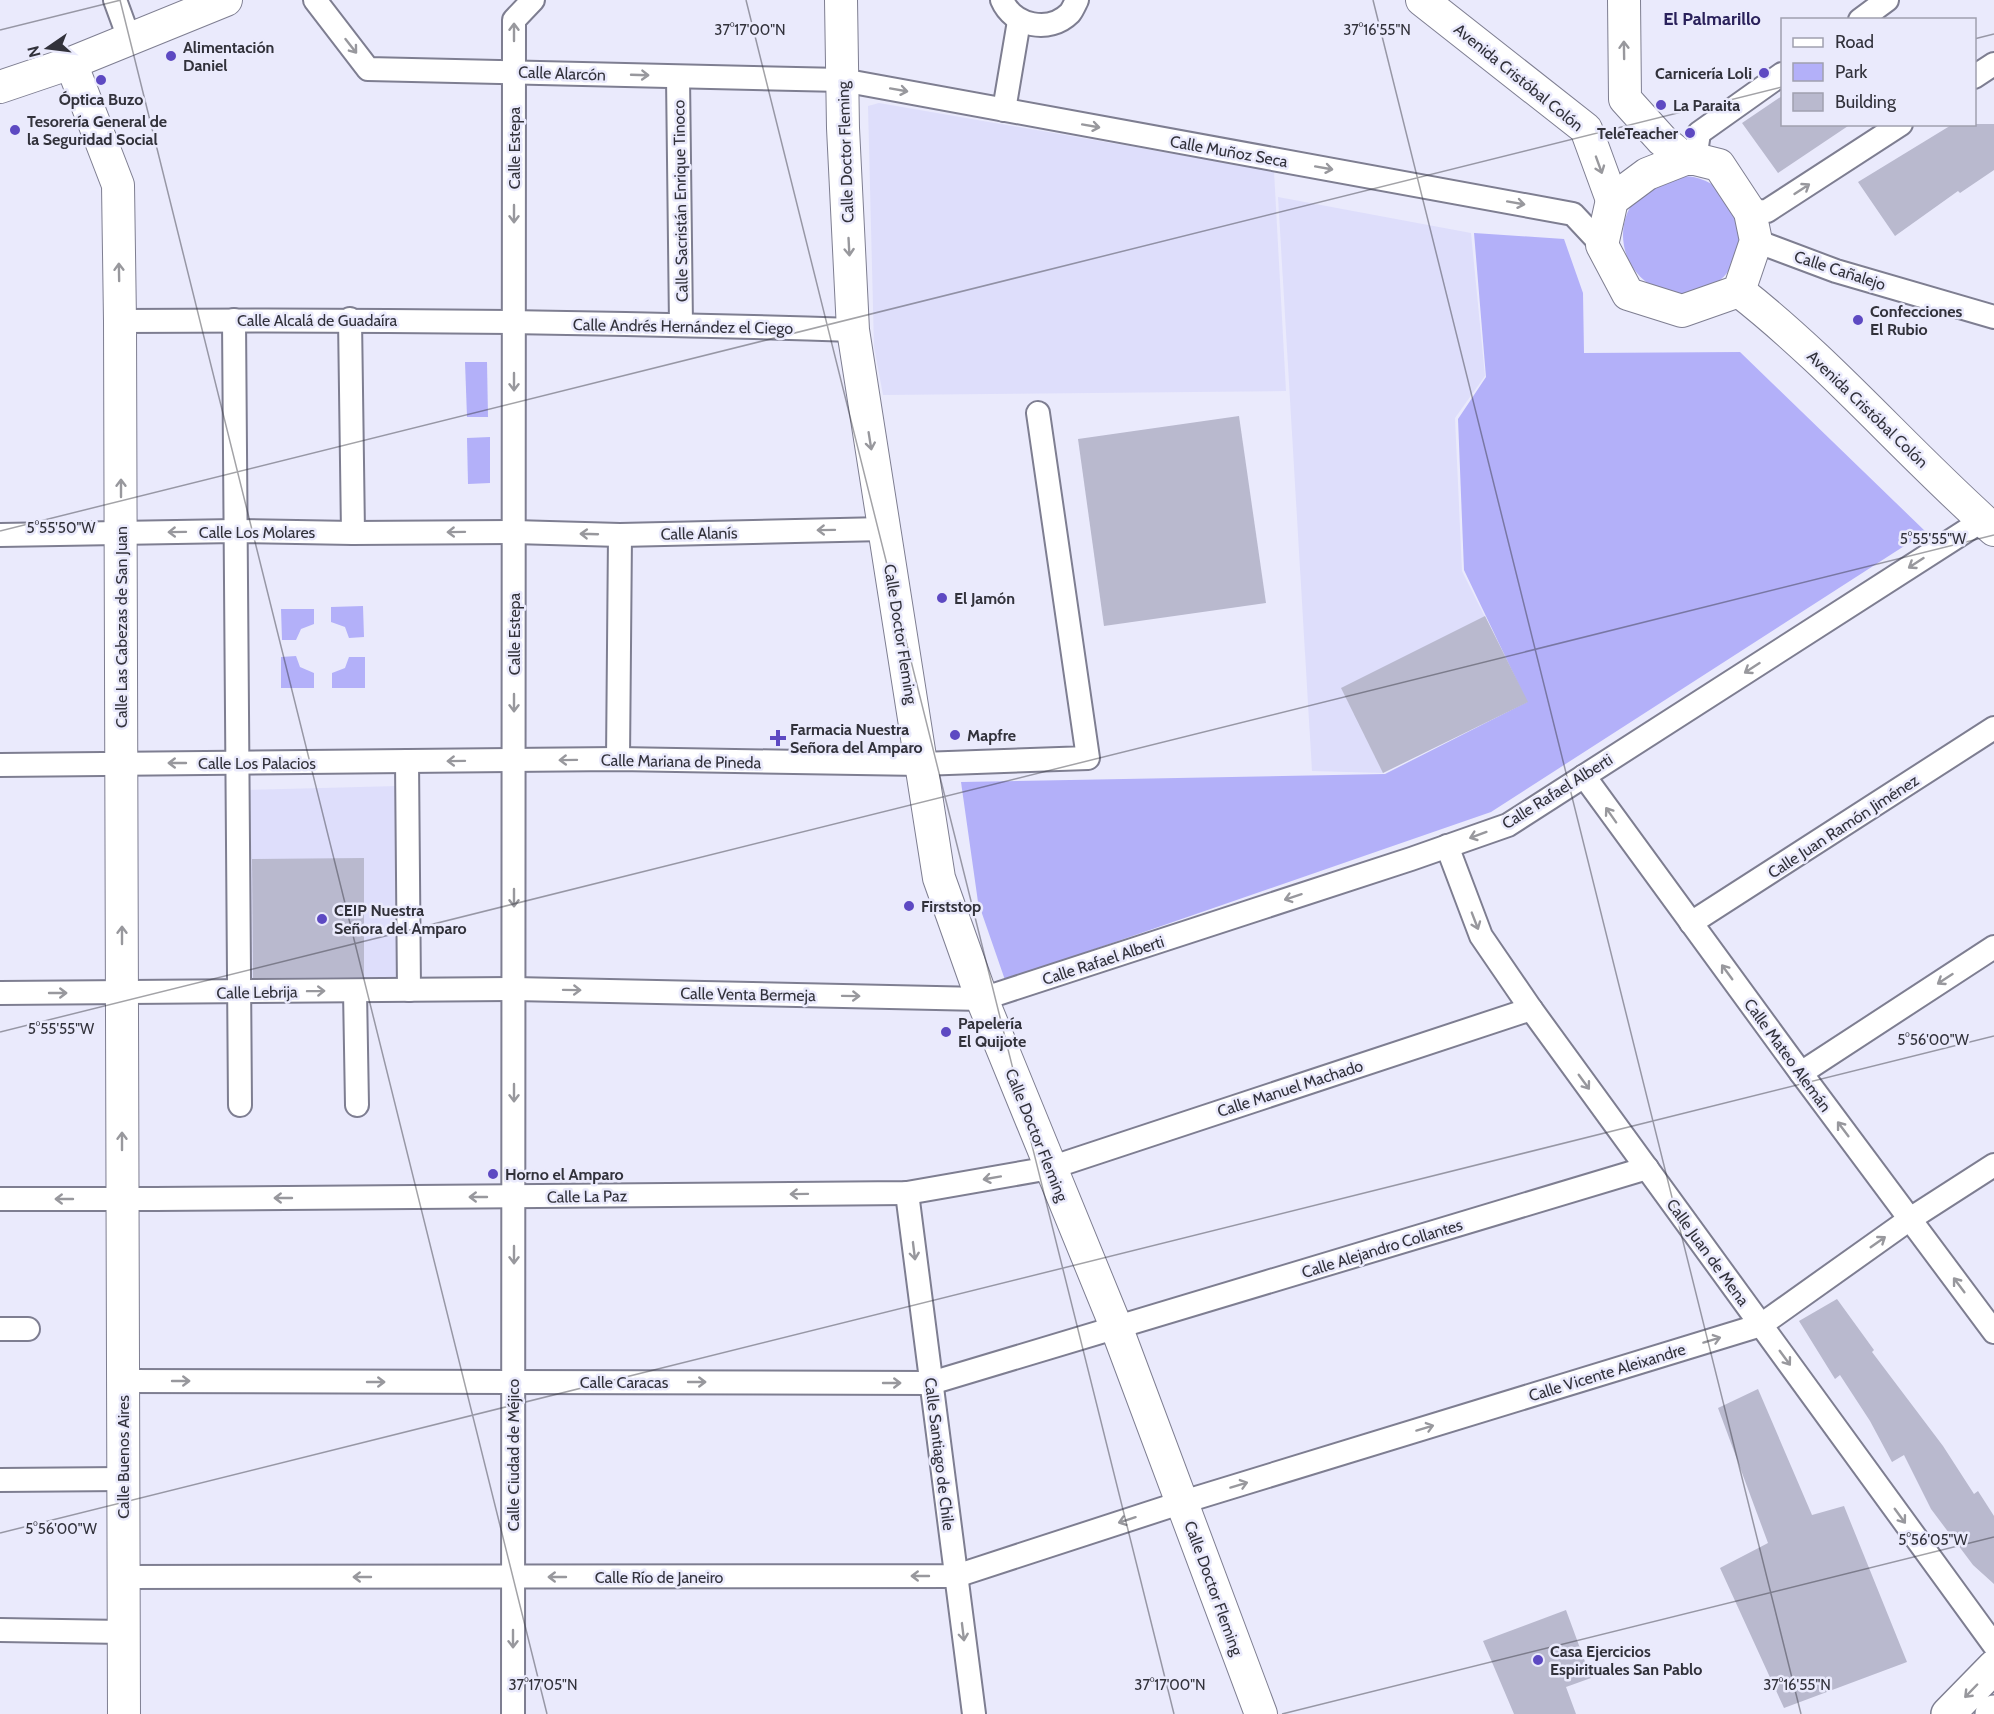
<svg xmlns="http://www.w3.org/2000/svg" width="1994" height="1714" font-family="Cabin,sans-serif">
<rect width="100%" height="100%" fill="#eaeafc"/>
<g fill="#dedefb">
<path d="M879,103L1274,171L1286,391L883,395L874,347L868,106Z"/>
<path d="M1278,197L1471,233L1485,376L1455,418L1462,571L1527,701L1383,773L1312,771Z"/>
<path d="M398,786L399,978L246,982L244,790Z"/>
</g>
<g fill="#b3b0f9">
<circle cx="1682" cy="235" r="59"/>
<path d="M1474,233L1564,239L1583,293L1584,353L1740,352L1926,532L1491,812L1005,980L978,902L961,782L1385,774L1527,702L1464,570L1458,419L1486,377Z"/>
<path d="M465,362H487L488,417H467Z"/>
<path d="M490,437V483L468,484L467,438Z"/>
<path d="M363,606L364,637L349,638L345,627L331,622V607Z"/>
<path d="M281,609H314V624L301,629L296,640H282Z"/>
<path d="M296,656L300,667L314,673V688H281V657Z"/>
<path d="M349,657H365V688H332V673L345,668Z"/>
</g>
<g fill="#b9b9ce">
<path d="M1782,96V124H1851L1778,173L1742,123Z"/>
<path d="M1953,124H1994V170L1960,193L1958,191L1895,236L1858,182Z"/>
<path d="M1239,416L1266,603L1104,626L1078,439Z"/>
<path d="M1485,616L1528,702L1383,773L1341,688Z"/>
<path d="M364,858V977L253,978L252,859Z"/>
<path d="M1837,1299L1874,1350L1872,1352L1943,1446L1974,1494L1978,1491L1994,1516V1584L1973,1565L1931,1509L1904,1455L1892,1462L1870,1421L1840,1375L1835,1379L1799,1321Z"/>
<path d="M1758,1389L1812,1515L1844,1506L1907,1662L1784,1708L1720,1568L1768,1543L1718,1408Z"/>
<path d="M1566,1610L1591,1678L1566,1687L1576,1714H1514L1483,1641Z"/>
</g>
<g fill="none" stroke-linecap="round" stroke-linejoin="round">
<defs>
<g id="street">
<path d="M115,0L130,41"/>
<path d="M315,0L368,69L842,80L1573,214L1602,245"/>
<path d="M1002,0C1013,26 1049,34 1070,13C1073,9 1075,4 1077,0"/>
<path d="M1860,20L1887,0"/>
<path d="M678,77L681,325"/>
<path d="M1974,77L1994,64"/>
<path d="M1004,110L1019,21"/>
<path d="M1695,159L1699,133L1782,74"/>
<path d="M1750,212L1767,211L1901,124"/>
<path d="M1756,241L1836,271L1994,317"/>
<path d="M350,319L353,533"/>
<path d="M234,320L240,1105"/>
<path d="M120,321C365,319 609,322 853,330"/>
<path d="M0,535L235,531L353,533L514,532L620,535L884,529"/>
<path d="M618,759L620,535"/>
<path d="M407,761L409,990"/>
<path d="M0,765L618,759L921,764L1088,758L1038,413"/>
<path d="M1584,776L1801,1073L1994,1332"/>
<path d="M1447,846L1481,936L1531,1009L1994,1645"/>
<path d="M1691,923L1994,728"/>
<path d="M355,991L357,1105"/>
<path d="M0,993L514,989L982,999L1411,859L1508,825L1983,520"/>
<path d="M1801,1073L1994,947"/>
<path d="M907,1193L974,1714"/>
<path d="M0,1199H155L907,1193L1050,1168L1531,1009"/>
<path d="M0,1329H28"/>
<path d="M123,1381L931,1383L1647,1168"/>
<path d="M0,1480L123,1479"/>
<path d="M123,1577L956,1576L1183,1502L1761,1325L1910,1219L1994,1165"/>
<path d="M0,1630L124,1632"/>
<path d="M513,1714L514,20L533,0"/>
</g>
<g id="secondary">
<path d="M841,0L843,128L853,330L939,878L982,999L1117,1329L1261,1714"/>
<path d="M1422,0L1586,129L1612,200"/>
<path d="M1624,0L1625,99L1662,140L1685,159"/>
<path d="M71,63L118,185L120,321L124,1714"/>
<path d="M0,87L71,63L226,0"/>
<path d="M1685,159H1695L1719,165L1750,212L1756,241L1739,291L1682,311L1628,294L1602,245L1612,200L1647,174Z"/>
<path d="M1739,291C1831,363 1907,453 1994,530"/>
</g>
<g id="primary">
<path d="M1948,1714L1994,1667"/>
<path d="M1992,1714L1994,1712"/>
</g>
</defs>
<use href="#street" stroke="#7e7e91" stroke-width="26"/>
<use href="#secondary" stroke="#7e7e91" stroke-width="34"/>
<use href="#primary" stroke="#7e7e91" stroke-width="36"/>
<use href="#street" stroke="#fff" stroke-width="22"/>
<use href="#secondary" stroke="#fff" stroke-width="32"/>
<use href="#primary" stroke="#fff" stroke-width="33"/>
</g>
<defs><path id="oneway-shaft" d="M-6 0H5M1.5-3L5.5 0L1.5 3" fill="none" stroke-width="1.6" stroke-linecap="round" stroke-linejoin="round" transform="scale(1.5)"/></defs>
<g stroke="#98989d">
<use href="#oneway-shaft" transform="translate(514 32) rotate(-90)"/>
<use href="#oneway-shaft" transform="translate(351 46) rotate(52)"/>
<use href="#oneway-shaft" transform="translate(1624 50) rotate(-91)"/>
<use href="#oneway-shaft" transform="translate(640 75) rotate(2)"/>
<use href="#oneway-shaft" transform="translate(899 90) rotate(10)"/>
<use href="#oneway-shaft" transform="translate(1091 126) rotate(10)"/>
<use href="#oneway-shaft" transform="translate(1599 165) rotate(70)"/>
<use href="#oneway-shaft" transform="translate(1324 168) rotate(10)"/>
<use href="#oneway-shaft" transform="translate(1802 189) rotate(-33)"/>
<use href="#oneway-shaft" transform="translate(1516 203) rotate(10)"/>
<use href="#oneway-shaft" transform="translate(514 214) rotate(90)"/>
<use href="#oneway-shaft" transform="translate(849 247) rotate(87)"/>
<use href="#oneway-shaft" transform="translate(119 272) rotate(-91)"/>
<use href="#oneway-shaft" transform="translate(514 382) rotate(90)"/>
<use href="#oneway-shaft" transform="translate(870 441) rotate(81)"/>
<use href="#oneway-shaft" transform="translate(121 488) rotate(-90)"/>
<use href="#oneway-shaft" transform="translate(826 530) rotate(179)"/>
<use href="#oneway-shaft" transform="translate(177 532) rotate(179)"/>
<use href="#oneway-shaft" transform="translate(456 532) rotate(179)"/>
<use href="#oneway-shaft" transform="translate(589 534) rotate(-178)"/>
<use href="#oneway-shaft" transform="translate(1916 563) rotate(147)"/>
<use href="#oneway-shaft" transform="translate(1752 668) rotate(147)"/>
<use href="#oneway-shaft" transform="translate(514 703) rotate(90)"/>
<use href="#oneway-shaft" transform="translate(568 760) rotate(179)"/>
<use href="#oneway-shaft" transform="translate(456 761) rotate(179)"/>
<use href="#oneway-shaft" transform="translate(177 763) rotate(180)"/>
<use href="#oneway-shaft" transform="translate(1611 815) rotate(-125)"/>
<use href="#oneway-shaft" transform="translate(1478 835) rotate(160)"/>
<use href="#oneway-shaft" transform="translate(1293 897) rotate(162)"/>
<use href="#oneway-shaft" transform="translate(514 898) rotate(90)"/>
<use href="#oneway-shaft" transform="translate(1475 921) rotate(69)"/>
<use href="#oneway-shaft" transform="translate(122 935) rotate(-90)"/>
<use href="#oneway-shaft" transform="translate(1727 972) rotate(-126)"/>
<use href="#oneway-shaft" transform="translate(1945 979) rotate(147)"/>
<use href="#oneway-shaft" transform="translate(572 990) rotate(1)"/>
<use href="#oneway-shaft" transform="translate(316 991) rotate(-1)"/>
<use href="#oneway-shaft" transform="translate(58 993)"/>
<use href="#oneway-shaft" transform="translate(851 996) rotate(1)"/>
<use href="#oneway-shaft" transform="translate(1584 1082) rotate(54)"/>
<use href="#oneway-shaft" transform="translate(514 1093) rotate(90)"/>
<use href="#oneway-shaft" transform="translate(1843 1129) rotate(-127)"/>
<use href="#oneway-shaft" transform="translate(122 1141) rotate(-90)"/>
<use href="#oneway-shaft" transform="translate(992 1178) rotate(170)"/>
<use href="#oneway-shaft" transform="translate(799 1194) rotate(179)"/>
<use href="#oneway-shaft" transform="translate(478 1197) rotate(180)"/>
<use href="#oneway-shaft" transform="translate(283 1198) rotate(180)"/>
<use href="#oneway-shaft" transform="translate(64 1199) rotate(-180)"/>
<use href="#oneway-shaft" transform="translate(1878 1242) rotate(-35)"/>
<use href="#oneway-shaft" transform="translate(914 1251) rotate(83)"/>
<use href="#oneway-shaft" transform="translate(514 1255) rotate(90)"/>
<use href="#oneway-shaft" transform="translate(1959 1285) rotate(-127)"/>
<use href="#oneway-shaft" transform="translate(1712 1340) rotate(-17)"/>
<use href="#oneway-shaft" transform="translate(1785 1358) rotate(54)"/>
<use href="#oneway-shaft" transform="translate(181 1381)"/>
<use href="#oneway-shaft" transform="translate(376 1382)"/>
<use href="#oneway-shaft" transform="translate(697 1382)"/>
<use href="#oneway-shaft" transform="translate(892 1383)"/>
<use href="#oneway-shaft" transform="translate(1425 1428) rotate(-17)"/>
<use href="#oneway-shaft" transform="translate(1239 1485) rotate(-17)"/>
<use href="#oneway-shaft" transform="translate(1900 1516) rotate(54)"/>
<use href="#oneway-shaft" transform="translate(1127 1520) rotate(162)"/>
<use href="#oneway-shaft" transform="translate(920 1576) rotate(180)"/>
<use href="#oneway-shaft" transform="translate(362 1577) rotate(180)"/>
<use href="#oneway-shaft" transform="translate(557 1577) rotate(180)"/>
<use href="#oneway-shaft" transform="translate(963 1632) rotate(83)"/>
<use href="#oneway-shaft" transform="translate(513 1639) rotate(90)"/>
<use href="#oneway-shaft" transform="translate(1971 1691) rotate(134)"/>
</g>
<path fill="none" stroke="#32323b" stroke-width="1.5" stroke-opacity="0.45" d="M120,0L547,1714M746,0L1174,1714M1373,0L1801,1714M0,30L121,0M1974,39L1994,34M0,531L1782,87M0,1032L1994,535M0,1533L1994,1036M1282,1714L1994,1537"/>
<g fill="#5d49c2" stroke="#eaeafc" stroke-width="2">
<circle cx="171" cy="56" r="6"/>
<circle cx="1764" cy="73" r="6"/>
<circle cx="101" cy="80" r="6"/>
<circle cx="1661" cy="105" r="6"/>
<circle cx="15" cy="130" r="6"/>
<circle cx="1690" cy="133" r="6"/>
<circle cx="1858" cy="320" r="6"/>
<circle cx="942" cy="598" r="6"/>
<circle cx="955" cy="735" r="6"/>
<path d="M775 729h6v6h6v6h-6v6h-6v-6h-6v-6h6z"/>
<circle cx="909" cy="906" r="6"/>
<circle cx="322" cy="919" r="6"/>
<circle cx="946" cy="1032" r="6"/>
<circle cx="493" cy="1174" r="6"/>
<circle cx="1538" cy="1660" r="6"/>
</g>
<g text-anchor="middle" stroke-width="5" stroke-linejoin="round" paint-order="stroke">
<g font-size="16" font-weight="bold" fill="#32323b" stroke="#eaeafc" text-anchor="start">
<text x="183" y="53">Alimentación<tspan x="183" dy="18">Daniel</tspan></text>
<text x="1752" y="79" text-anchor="end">Carnicería Loli</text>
<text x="101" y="105" text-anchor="middle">Óptica Buzo</text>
<text x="1673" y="111">La Paraita</text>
<text x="27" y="127">Tesorería General de<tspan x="27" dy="18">la Seguridad Social</tspan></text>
<text x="1678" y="139" text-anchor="end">TeleTeacher</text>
<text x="1870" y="317">Confecciones<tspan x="1870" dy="18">El Rubio</tspan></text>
<text x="954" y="604">El Jamón</text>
<text x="790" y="735">Farmacia Nuestra<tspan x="790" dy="18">Señora del Amparo</tspan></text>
<text x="967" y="741">Mapfre</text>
<text x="921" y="912">Firststop</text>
<text x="334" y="916">CEIP Nuestra<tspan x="334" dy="18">Señora del Amparo</tspan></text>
<text x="958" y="1029">Papelería<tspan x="958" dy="18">El Quijote</tspan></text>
<text x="505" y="1180">Horno el Amparo</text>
<text x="1550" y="1657">Casa Ejercicios<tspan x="1550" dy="18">Espirituales San Pablo</tspan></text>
</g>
<g font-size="16" fill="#32323b" stroke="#eaeafc">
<text transform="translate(562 73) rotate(2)" y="6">Calle Alarcón</text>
<text transform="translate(1519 77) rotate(39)" y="6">Avenida Cristóbal Colón</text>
<text transform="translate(514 148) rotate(-90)" y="6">Calle Estepa</text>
<text transform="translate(1229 151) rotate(10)" y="6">Calle Muñoz Seca</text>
<text transform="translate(845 152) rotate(-92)" y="6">Calle Doctor Fleming</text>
<text transform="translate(680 201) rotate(-91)" y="6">Calle Sacristán Enrique Tinoco</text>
<text transform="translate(1840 270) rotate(18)" y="6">Calle Cañalejo</text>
<text x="317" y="326">Calle Alcalá de Guadaíra</text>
<text transform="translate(683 326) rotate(1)" y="6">Calle Andrés Hernández el Ciego</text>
<text transform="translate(1868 409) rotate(44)" y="6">Avenida Cristóbal Colón</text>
<text x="257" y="538">Calle Los Molares</text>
<text transform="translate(699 533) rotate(-1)" y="6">Calle Alanís</text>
<text transform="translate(121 627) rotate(-90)" y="6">Calle Las Cabezas de San Juan</text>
<text transform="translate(514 634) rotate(-90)" y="6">Calle Estepa</text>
<text transform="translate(901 634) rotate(81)" y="6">Calle Doctor Fleming</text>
<text transform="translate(681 761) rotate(1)" y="6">Calle Mariana de Pineda</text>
<text x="257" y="769">Calle Los Palacios</text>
<text transform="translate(1557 791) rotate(-32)" y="6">Calle Rafael Alberti</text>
<text transform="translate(1843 826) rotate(-33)" y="6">Calle Juan Ramón Jiménez</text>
<text transform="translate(1103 960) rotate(-18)" y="6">Calle Rafael Alberti</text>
<text transform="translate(257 992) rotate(-1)" y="6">Calle Lebrija</text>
<text transform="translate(748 994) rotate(1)" y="6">Calle Venta Bermeja</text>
<text transform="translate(1788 1055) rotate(54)" y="6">Calle Mateo Alemán</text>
<text transform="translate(1290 1088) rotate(-18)" y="6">Calle Manuel Machado</text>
<text transform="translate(1037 1135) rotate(68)" y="6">Calle Doctor Fleming</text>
<text transform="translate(587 1196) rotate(-1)" y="6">Calle La Paz</text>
<text transform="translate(1382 1248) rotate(-17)" y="6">Calle Alejandro Collantes</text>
<text transform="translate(1708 1252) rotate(54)" y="6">Calle Juan de Mena</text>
<text transform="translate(1607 1372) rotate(-17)" y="6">Calle Vicente Aleixandre</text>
<text x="624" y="1388">Calle Caracas</text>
<text transform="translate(940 1454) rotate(83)" y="6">Calle Santiago de Chile</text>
<text transform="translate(513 1455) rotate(-90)" y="6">Calle Ciudad de Méjico</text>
<text transform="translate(123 1457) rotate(-90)" y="6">Calle Buenos Aires</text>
<text x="659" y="1583">Calle Río de Janeiro</text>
<text transform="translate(1214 1588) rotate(70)" y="6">Calle Doctor Fleming</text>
</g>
<g font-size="18" font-weight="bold" fill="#2a215b" stroke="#eaeafc">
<text x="1712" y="25">El Palmarillo</text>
</g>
</g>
<g font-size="15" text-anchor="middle" fill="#32323b" stroke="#eaeafc" stroke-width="5" stroke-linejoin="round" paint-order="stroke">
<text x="750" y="35">37°17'00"N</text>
<text x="1377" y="35">37°16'55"N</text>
<text x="61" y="533">5°55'50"W</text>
<text x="1933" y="544">5°55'55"W</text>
<text x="61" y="1034">5°55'55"W</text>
<text x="1933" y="1045">5°56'00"W</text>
<text x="61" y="1534">5°56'00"W</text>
<text x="1933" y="1545">5°56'05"W</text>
<text x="543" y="1690">37°17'05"N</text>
<text x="1170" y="1690">37°17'00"N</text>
<text x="1797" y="1690">37°16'55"N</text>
</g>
<rect x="1781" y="18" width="195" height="108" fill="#eaeafc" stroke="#a0a0af" stroke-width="1.5"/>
<rect x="1793" y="38" width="30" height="9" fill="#ffffff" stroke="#a0a0af" stroke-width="1.5"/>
<text x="1835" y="48" font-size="18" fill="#32323b">Road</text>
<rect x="1793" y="63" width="30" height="18" fill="#b3b0f9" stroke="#a0a0af" stroke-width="1.5"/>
<text x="1835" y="78" font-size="18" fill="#32323b">Park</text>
<rect x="1793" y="93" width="30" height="18" fill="#b9b9ce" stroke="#a0a0af" stroke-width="1.5"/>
<text x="1835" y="108" font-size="18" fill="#32323b">Building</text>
<g transform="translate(48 48) rotate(256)" stroke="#eaeafc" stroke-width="4.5" paint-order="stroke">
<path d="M0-4.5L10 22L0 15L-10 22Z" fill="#32323b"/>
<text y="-9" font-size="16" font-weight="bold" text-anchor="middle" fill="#32323b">N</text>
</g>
</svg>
